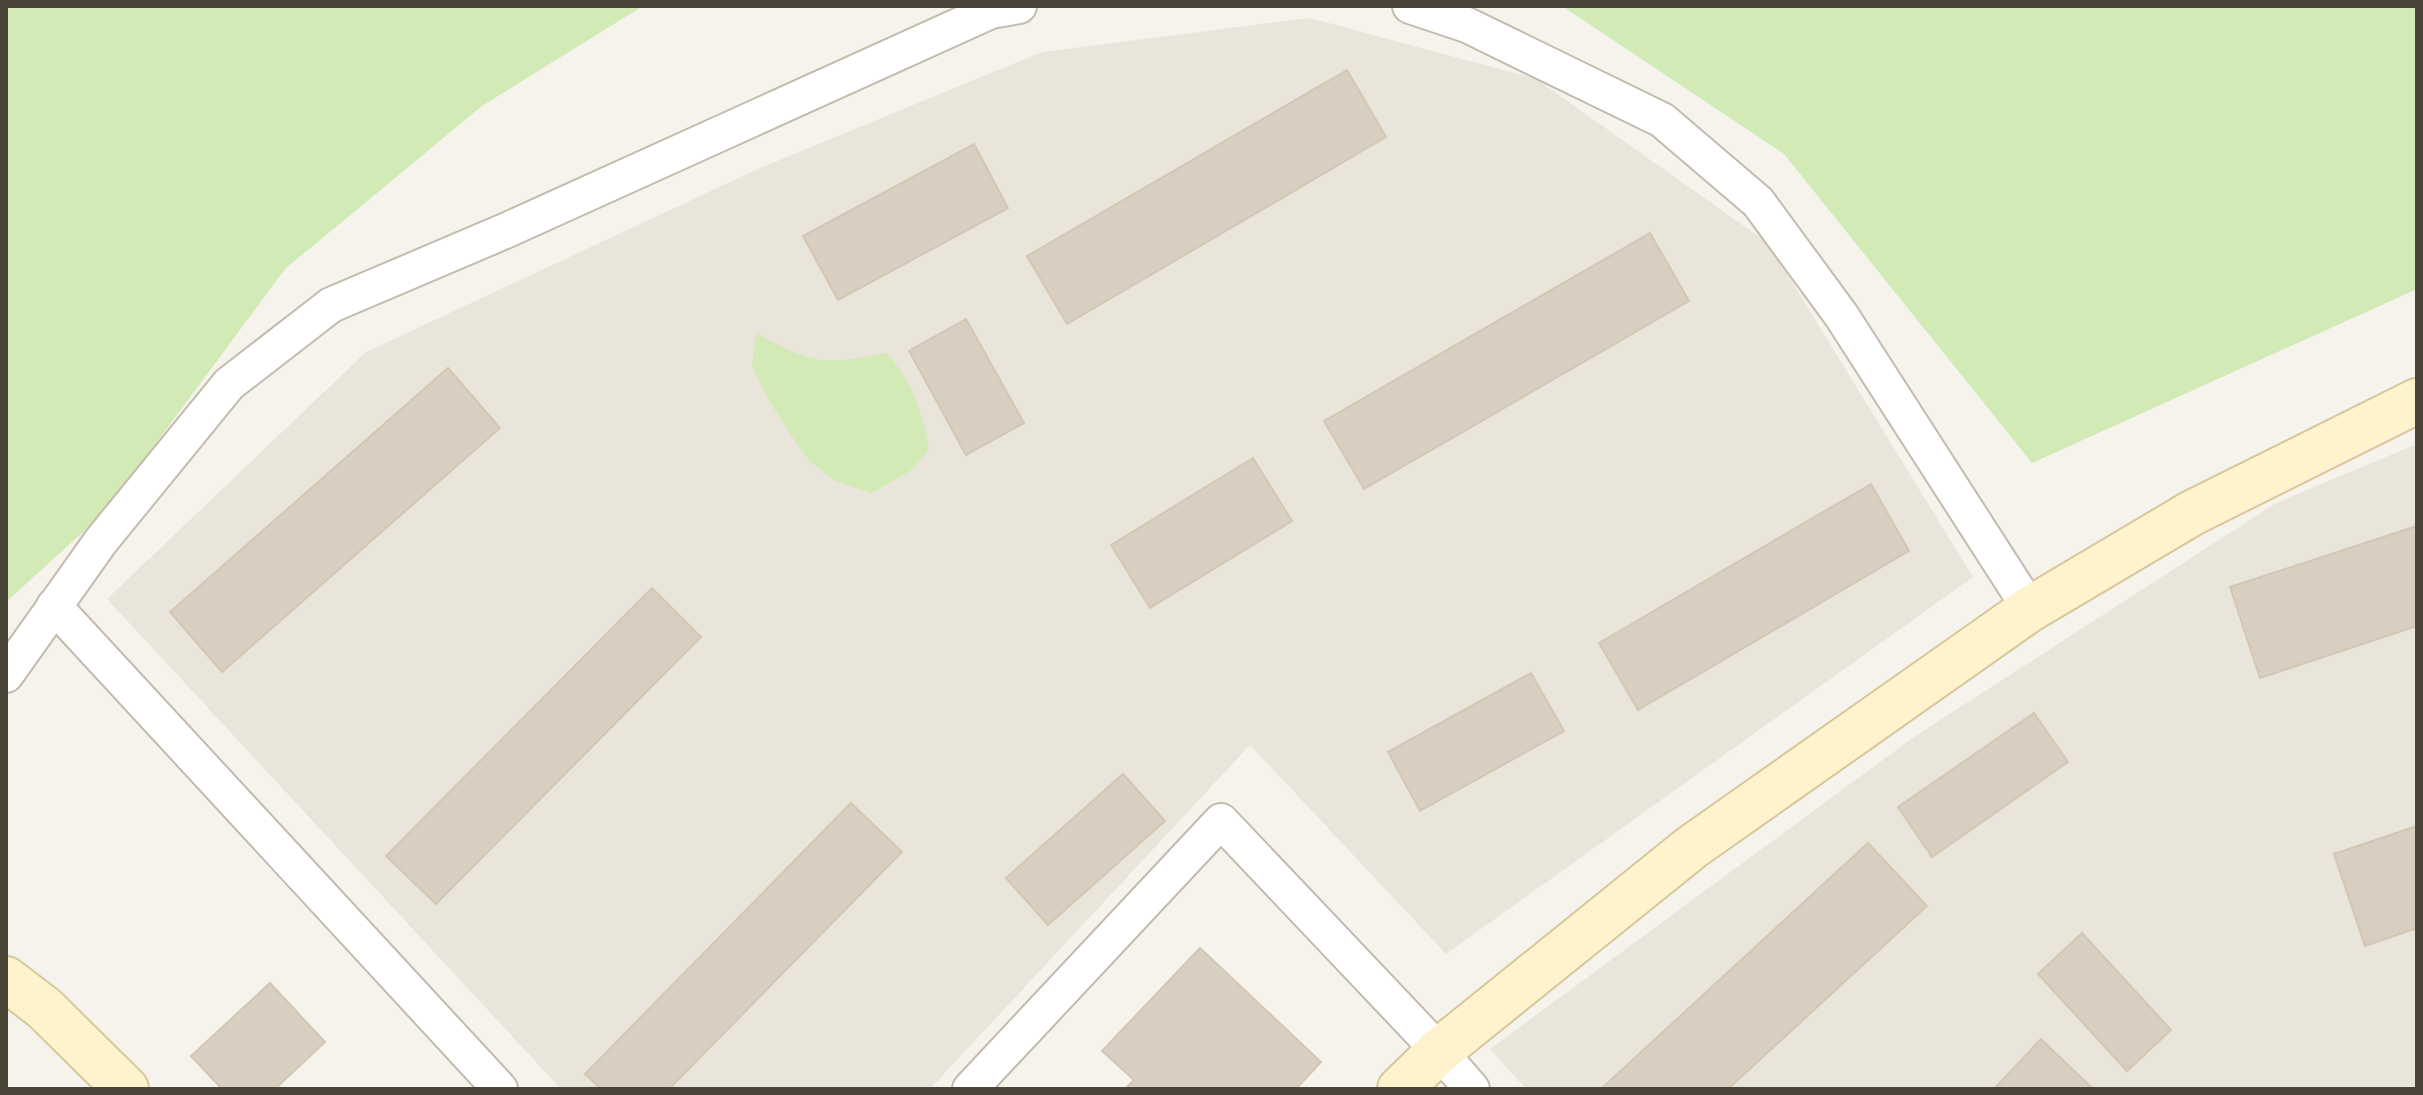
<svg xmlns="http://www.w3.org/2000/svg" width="2423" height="1095" font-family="'DM Sans',sans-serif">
<rect width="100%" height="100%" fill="#f6f3ec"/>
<g fill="#eae5da">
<path d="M1310,18L1536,79L1768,243L1973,577L1446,954L1250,745L930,1089H561L107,599L366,352L760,168L1042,52Z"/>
<path d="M2417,444V1089H1526L1490,1049L1914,737L2276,503Z"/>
</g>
<g fill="#d2eab5">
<path d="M6,6H643L482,106L285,269L105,512L6,602Z"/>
<path d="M1562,6H2417V289L2032,463L1784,154Z"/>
<path d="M756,333C812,364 823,366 886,353C911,378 924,416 929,450L909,472L871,493L833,480L808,459L799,447L769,401L752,366Z"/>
</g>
<g fill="#d8cfc1" stroke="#d3c7b4" stroke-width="2">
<path d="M1347,70L1386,137L1067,324L1027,256Z"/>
<path d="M974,144L1008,208L838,300L803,236Z"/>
<path d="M1650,233L1689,301L1364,489L1324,421Z"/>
<path d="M966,319L1024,423L966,455L909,351Z"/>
<path d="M448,368L500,428L222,672L170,612Z"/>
<path d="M1253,458L1292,521L1150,608L1111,545Z"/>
<path d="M1871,484L1909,551L1638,710L1599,643Z"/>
<path d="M2417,526V626L2260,678L2230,587Z"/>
<path d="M652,588L701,637L436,904L386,856Z"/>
<path d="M1531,673L1564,731L1420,811L1388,752Z"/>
<path d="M2034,713L2068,762L1932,857L1898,807Z"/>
<path d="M1123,774L1165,821L1048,925L1006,878Z"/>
<path d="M851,803L902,852L669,1089H601L585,1074Z"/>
<path d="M2417,826V928L2365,946L2334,854Z"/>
<path d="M1868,843L1927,906L1728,1089H1601Z"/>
<path d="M2082,933L2171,1030L2127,1071L2038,974Z"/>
<path d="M1200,948L1321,1062L1296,1089H1125L1134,1080L1102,1051Z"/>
<path d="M270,983L325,1042L275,1089H222L191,1056Z"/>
<path d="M2041,1039L2093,1089H1994Z"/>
</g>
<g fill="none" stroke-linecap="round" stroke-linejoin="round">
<defs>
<g id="street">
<path d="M1410,6L1467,25L1662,120L1758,202L1841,315L2030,609"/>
<path d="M54,606L500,1089"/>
<path d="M6,675L101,541L229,384L331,305L505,231L991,11L1019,6"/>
<path d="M970,1089L1221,821L1439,1051L1472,1089"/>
</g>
<g id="secondary">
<path d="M6,979L44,1008L126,1089"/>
<path d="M1400,1089L1439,1051L1692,847L2030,609L2192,513L2417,401"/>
</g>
</defs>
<use href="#street" stroke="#c2bbae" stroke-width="38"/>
<use href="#secondary" stroke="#d6c79b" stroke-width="48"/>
<use href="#street" stroke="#fff" stroke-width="34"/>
<use href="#secondary" stroke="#fff3cd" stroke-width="44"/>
</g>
<rect width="2423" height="1095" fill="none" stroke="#4b4439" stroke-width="16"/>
</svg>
